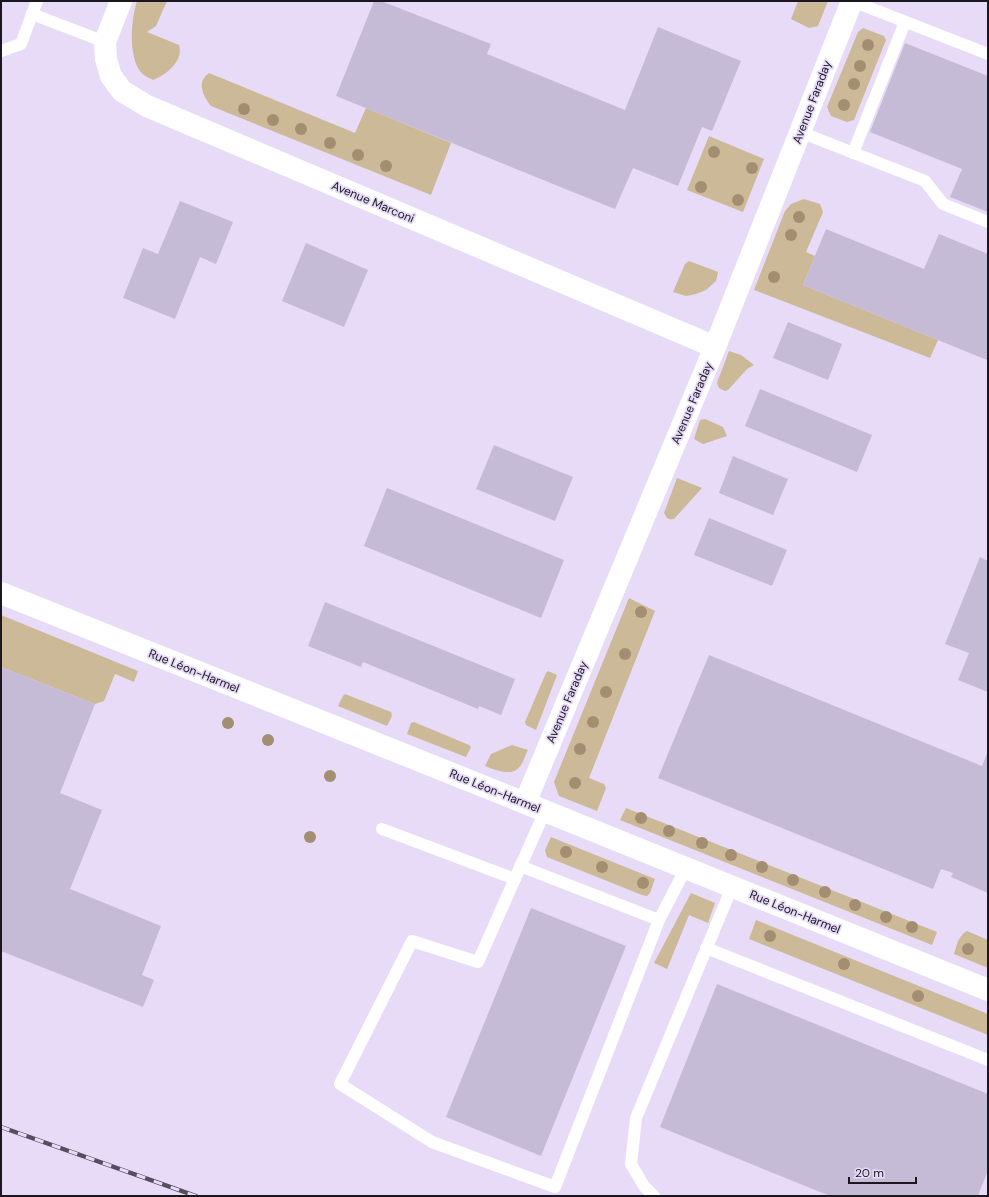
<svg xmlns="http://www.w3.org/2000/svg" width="989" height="1197" font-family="'DM Sans',sans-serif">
<rect width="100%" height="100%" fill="#e7dbf8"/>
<g fill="#cbb997">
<path d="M137,1H167L156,26L147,32L179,45C184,61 166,75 153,80C147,77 141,74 138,68C129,50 131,20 137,1Z"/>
<path d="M798,1H828L818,26L809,28L791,19Z"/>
<path d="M863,28L884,36L886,40L854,120L847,122L831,116L827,107L858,32Z"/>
<path d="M209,73L355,133L366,108L451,143L431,195L211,106C203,96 196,82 209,73Z"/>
<path d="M709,136L764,159L743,212L687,190Z"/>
<path d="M804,199L820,204L823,212L806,252L815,256L803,285L938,340L930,358L754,290L785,211L791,204Z"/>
<path d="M689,261L718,272L716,281L706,290L696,294L686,296L673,292L685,264Z"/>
<path d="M729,351L741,355L754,365L747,369L728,390L725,391L719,388L717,383Z"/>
<path d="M705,419L723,427L727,436L703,444L694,439L700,420Z"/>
<path d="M677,478L702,488L674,519C667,520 667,518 664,513Z"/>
<path d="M629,598L655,611L589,778L604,784L606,788L597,811L559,796L554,782Z"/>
<path d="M1,615L138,671L134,682L115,674L104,701L95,704L1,667Z"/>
<path d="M548,671L557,675L536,730L526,725L525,722L546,673Z"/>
<path d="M345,694L391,712L392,716L387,726L338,706L343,696Z"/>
<path d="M414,722L469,745L471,747L466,757L407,734L411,723Z"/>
<path d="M512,745L528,750C525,755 524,761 521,765C513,778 496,770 485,766L491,754Z"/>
<path d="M626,808L937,932L932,945L620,820Z"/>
<path d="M551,837L655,879L650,893L647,896L642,895L547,857L545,850Z"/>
<path d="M691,893L715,903L708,923L689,915L667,969L654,963Z"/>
<path d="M756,920L988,1014V1035L749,939Z"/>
<path d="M967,931L988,940V968L954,954C957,945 958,936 967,931Z"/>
</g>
<g fill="#c6bbd7">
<path d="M374,1H381L491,44L487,54L625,110L658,27L741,61L712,131L702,127L678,186L633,168L615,209L336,96Z"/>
<path d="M905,43L988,76V212L950,197L962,169L870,132Z"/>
<path d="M180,201L233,222L216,264L200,257L175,319L123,298L143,248L158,254Z"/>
<path d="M826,229L924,269L939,234L988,254L987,360L803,285Z"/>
<path d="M306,243L368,270L344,327L282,301Z"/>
<path d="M788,322L842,344L828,380L773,358Z"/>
<path d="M760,389L872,435L857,472L745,426Z"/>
<path d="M494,445L573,477L555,521L476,489Z"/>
<path d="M733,456L788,479L773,515L719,493Z"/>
<path d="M387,488L564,560L541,618L364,546Z"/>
<path d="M709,518L787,550L772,586L694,555Z"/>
<path d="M980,557L988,561V692L958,680L969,653L945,644Z"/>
<path d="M325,602L515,679L501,715L479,706L478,709L363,662L361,667L308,646Z"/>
<path d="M709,655L982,766L988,751V893L951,877L953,873L941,869L933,889L658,778Z"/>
<path d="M1,667L95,704L60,793L102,810L70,889L161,926L142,975L154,980L143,1007L1,951Z"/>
<path d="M531,908L626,946L541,1156L446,1117Z"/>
<path d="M717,984L988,1094V1170L978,1196H830L660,1127Z"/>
</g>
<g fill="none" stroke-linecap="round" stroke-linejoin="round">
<g stroke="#fff" stroke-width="12">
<path d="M852,1L988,54"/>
<path d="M32,14L105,42"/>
<path d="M1,51L21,44L37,1"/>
<path d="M800,132L925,181L943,204L988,222"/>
<path d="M853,153L905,22"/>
<path d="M545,811L478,962L412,941L340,1084L432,1142L555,1187L659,920L686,868"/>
<path d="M382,829L515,879"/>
<path d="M520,866L659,920"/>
<path d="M706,948L988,1060"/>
<path d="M654,1196L644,1186L631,1164L636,1118L732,887"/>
</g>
<g stroke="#fff" stroke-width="22">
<path d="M121,1L105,42L106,59L111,76L122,91L147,106L715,347"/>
<path d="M1,593L525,803L988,990"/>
<path d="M525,803L715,347L852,1"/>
</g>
<defs>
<path id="rail" d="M1,1127L196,1196"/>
</defs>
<use href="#rail" stroke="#544e5d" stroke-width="4.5"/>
<use href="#rail" stroke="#e7dbf8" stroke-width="3" stroke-dasharray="9" stroke-linecap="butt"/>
</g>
<g fill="#a48e72">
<circle cx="868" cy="45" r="6"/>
<circle cx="860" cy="66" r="6"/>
<circle cx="854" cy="84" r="6"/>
<circle cx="844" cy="105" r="6"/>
<circle cx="244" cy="109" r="6"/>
<circle cx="273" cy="120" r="6"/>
<circle cx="301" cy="129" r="6"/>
<circle cx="330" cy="143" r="6"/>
<circle cx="714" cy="152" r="6"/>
<circle cx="358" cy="155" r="6"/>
<circle cx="386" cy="166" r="6"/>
<circle cx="752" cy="168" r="6"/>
<circle cx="701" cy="187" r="6"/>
<circle cx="738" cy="200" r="6"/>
<circle cx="799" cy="217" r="6"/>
<circle cx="791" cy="235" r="6"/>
<circle cx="774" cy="277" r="6"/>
<circle cx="641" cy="612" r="6"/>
<circle cx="625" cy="654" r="6"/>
<circle cx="606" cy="692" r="6"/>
<circle cx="593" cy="722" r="6"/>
<circle cx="228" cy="723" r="6"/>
<circle cx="268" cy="740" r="6"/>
<circle cx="580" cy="749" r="6"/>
<circle cx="330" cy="776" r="6"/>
<circle cx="575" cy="783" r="6"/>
<circle cx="641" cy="818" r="6"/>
<circle cx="669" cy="831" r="6"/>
<circle cx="310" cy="837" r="6"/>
<circle cx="702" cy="843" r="6"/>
<circle cx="566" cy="852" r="6"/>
<circle cx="731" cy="855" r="6"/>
<circle cx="602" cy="867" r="6"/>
<circle cx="762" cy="867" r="6"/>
<circle cx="793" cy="880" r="6"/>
<circle cx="643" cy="883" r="6"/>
<circle cx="825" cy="892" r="6"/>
<circle cx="855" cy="905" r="6"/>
<circle cx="886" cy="917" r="6"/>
<circle cx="912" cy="927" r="6"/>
<circle cx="770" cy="936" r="6"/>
<circle cx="968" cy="949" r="6"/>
<circle cx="844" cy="964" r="6"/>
<circle cx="918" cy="996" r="6"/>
</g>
<g text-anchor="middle" stroke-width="3.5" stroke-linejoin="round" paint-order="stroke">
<g font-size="12" fill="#1b1721" stroke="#e7dbf8">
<text transform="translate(812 102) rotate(-69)" y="4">Avenue Faraday</text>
<text transform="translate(373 202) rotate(23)" y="4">Avenue Marconi</text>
<text transform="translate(692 403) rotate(-67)" y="4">Avenue Faraday</text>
<text transform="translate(194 671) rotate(22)" y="4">Rue Léon-Harmel</text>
<text transform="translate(567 702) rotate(-67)" y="4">Avenue Faraday</text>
<text transform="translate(495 791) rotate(22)" y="4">Rue Léon-Harmel</text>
<text transform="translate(795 912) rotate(22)" y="4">Rue Léon-Harmel</text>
</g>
</g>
<rect width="989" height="1197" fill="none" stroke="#1b1721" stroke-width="4"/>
<path d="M849 1177v6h67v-6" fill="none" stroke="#1b1721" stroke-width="2"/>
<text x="855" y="1177" font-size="12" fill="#1b1721" stroke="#e7dbf8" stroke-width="3" paint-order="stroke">20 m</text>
</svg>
